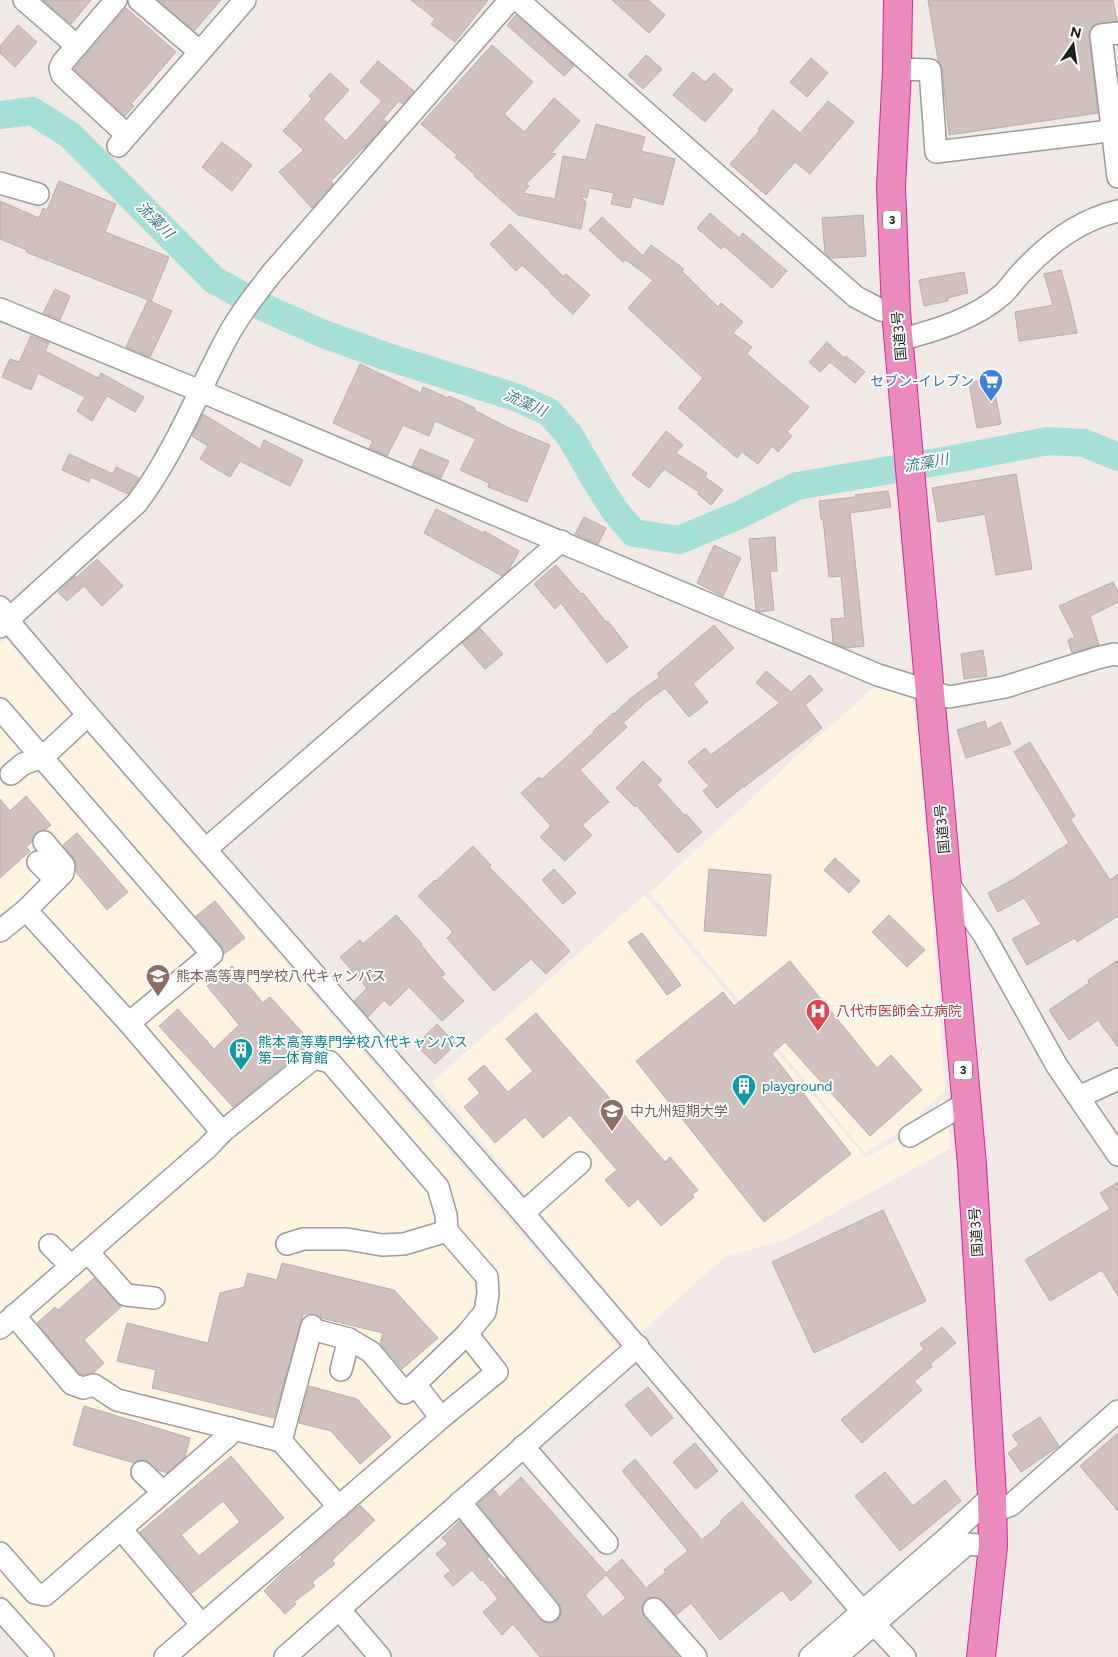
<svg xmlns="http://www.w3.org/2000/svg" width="1118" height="1657" font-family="Figtree,'Noto Sans JP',sans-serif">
<rect width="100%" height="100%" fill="#f0e9e5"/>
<g fill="#fff4e0">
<path d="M6,639L621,1350L523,1446L271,1657H56L0,1592V644Z"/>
<path d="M876,686L917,698L945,1091L907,1127L865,1153L650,893L813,741Z"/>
<path d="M645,895L866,1158L905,1135L945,1097L951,1148L787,1239L725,1257L641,1332L432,1082Z"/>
</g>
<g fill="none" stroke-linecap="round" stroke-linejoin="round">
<path stroke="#a5dfd8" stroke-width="28" d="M0,115L32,111L70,135L214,280L263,307L321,333L385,356L515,397L549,412L570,436L599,486L615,511L634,533L679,540L739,515L797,486L954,459L1048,441L1084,443L1118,457"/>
</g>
<g fill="#d0c0be" stroke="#c2aaa7" fill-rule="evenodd">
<path d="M43,0H91L71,24Z"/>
<path d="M158,0H221L194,31Z"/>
<path d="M411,0H488L455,42L431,24L435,19Z"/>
<path d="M612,0H648L665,15L649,33Z"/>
<path d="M928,0H1113L1117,21L1094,25L1090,30L1089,36L1098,113L949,135L942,69L938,60Z"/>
<path d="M126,8L176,52L131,104L134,106L125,116L74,69Z"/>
<path d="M516,15L574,66L564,76L507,25Z"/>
<path d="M18,25L37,42L15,67L0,53V46Z"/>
<path d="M492,45L533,82L504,114L524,132L554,98L580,121L551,153L556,154L526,184L529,186L523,193L555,199L563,156L586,160L596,124L645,137L641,151L675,159L663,205L633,197L630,208L611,204L614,193L589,188L587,198L580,196L586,202L581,229L518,215L474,176L475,175L455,157L457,155L421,124Z"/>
<path d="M646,55L662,69L643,89L628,75Z"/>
<path d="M811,58L828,73L807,97L790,82Z"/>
<path d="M378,61L414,91L403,104L399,101L383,119L387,122L365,148L364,147L331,181L333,184L312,208L279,172L304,150L283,131L312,99L309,96L330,73L349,90L323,119L346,141L382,101L360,82Z"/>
<path d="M693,72L705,82L714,73L733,90L705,122L673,95Z"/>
<path d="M828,101L854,122L810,174L795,162L766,195L730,164L760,130L758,129L773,110L800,133Z"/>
<path d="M222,142L252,165L232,191L202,167Z"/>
<path d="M59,181L116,204L105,232L169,257L151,301L26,252L27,250L0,239V201L39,218L43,208L47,210Z"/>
<path d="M710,213L739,238L743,233L787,271L772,288L724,246L721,249L697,228Z"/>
<path d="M863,215L866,256L831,258L825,253L822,218Z"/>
<path d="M602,217L643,256L651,245L684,269L682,271L718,307L721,303L743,322L733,333L752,347L747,354L809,407L787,432L792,436L778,452L772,446L758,464L742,452L737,458L678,408L703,378L628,308L653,280L626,260L623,262L589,230Z"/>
<path d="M510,224L564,277L566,274L590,295L573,314L550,293L551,292L522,265L516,271L490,244Z"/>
<path d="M1061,270L1070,302L1077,333L1019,341L1015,312L1053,305L1044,274Z"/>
<path d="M964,272L968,293L948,298V301L924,306L919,280Z"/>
<path d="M55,289L70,296L60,320L43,313Z"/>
<path d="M148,300L172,311L150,357L126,347Z"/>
<path d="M31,336L49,343L45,351L98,378L101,373L144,397L135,412L107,396L92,421L77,411L85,397L38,373L31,390L2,377L10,359L19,362Z"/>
<path d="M827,342L844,358L846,356L865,372L855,383L830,362L820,372L809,362Z"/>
<path d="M360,364L421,393L423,387L448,398L449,396L475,408L474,410L511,429L550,445L527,502L488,487L489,483L460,470L476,439L435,421L429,436L403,425L387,456L369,448L373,441L333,423Z"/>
<path d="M992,378L1001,424L977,428L969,383Z"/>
<path d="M203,414L260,449L264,440L303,460L290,486L240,461L230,477L200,459L208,446L192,436Z"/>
<path d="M666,431L683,445L676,453L707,473L705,477L723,490L711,505L698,494L699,492L664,469L649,488L632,475Z"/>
<path d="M420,449L449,461L441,478L412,466Z"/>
<path d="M69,454L113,474L116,467L139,478L128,494L91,477L89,482L62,470Z"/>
<path d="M1016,474L1032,569L996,575L985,514L938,522L932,488Z"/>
<path d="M888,491L891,507L850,513L864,646L846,648L833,643L831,619L845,618L841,576L829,577L823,519H821L819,501L856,497L855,495Z"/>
<path d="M436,509L483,533L484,531L519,551L508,571L502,576L424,533Z"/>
<path d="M584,517L606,528L598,544L575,534Z"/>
<path d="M775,537L777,571H770L774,610L760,612L756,610L749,539Z"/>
<path d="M714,545L741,558L723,596L697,583Z"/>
<path d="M97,559L123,586L102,606L84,586L67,601L58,592L75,576L76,578Z"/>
<path d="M556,565L581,594L583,593L606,622L608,621L628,647L607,663L561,603L555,609L534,584Z"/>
<path d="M1113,582L1118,592V602L1090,616L1099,645L1072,653L1068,640L1075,637L1059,606Z"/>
<path d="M714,625L734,648L693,684L708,702L689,717L665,688L646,702L623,723L627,727L580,770L609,802L582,825L592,835L565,861L540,837L551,826L521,793L539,777L542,779L594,732L593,731L613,713L614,714L632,697L660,677L657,674Z"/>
<path d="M480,628L503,654L485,669L462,643Z"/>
<path d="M983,650L987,676L964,679L961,654Z"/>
<path d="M766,671L791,692L810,675L823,690L805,705L822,728L744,787V786L717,808L703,791L709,786L688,762L705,748L711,755L780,703L756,683Z"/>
<path d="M985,721L987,729L1001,722L1011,744L966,758L957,730Z"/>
<path d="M1030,742L1075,816L1070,819L1110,880L1118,874V916L1077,942L1075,938L1027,965L1012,939L1041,924L1024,898L998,912L988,893L1014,879L1069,843L1014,752Z"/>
<path d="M643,761L662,780L657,785L685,816L686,814L702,832L678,853L636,805L635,807L616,788Z"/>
<path d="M26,796L51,825L45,830L36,833L32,842L26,847L30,851L0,878V799L10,811Z"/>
<path d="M77,833L128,892L107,910L76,872V862L63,845Z"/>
<path d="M473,846L491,865L489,867L518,896L570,951L546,974L531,959L494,991L447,938L453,932L418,896L435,880L436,881Z"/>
<path d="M835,858L860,881L849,893L824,870Z"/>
<path d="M554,869L576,893L563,904L542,880Z"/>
<path d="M709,869L771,875L766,936L704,931Z"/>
<path d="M215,901L245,938L224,954L221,946L196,916Z"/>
<path d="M396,915L422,944L421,945L445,974L441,977L464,1001L442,1021L409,987L390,1006L384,1000L368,1017L354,1001L367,988L340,957L360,940L363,944Z"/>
<path d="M889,915L925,950L907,967L872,932Z"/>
<path d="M642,933L681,985L667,995L628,942Z"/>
<path d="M1118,960V1047L1098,1020L1069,1040L1049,1010L1089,983L1088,980Z"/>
<path d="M790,961L877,1068L891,1055L922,1090L870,1136L785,1042L772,1054L851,1154L764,1222L636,1061L723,992L734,1006Z"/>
<path d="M232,966L263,1003L270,997L312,1043L233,1107L159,1026L178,1009L214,1049L239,1025L207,986Z"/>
<path d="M536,1013L665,1162L670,1157L698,1190L692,1195L694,1197L661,1226L638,1199L629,1207L605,1180L617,1170L570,1115L543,1138L525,1117L495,1143L464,1107L480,1093L468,1079L484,1065L508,1092L533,1071L506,1039Z"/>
<path d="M437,1024L456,1044L435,1064L416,1045Z"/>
<path d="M1118,1182V1296L1102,1270L1050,1301L1025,1260L1110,1209L1100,1193Z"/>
<path d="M883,1210L926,1301L814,1353L772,1262Z"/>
<path d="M282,1263L394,1290L438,1338L402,1369L380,1343L383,1333L321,1318L315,1314H303L274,1418L152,1388L156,1370L117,1361L127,1323L208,1343L220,1293L244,1287L248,1273L277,1280Z"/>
<path d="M94,1278L121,1307L84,1340L104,1363L93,1373L84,1375L79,1373L37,1323L55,1307L58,1310Z"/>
<path d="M942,1327L956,1343L930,1364L932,1367L914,1381L922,1390L862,1443L841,1420L924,1349L920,1344Z"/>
<path d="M309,1386L357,1399L391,1437L360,1464L331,1431L299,1423Z"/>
<path d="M648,1387L673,1418L651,1436L625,1405Z"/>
<path d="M84,1406L190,1438L185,1457L167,1473L158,1470L145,1460H139L134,1463L73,1445Z"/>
<path d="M1040,1417L1059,1446L1021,1472L1008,1453L1019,1445L1012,1435Z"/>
<path d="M1118,1433V1511L1080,1466Z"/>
<path d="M695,1443L718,1471L696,1489L673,1462Z"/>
<path d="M231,1456L284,1518L192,1593L140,1532ZM223,1501L240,1522L199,1556L181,1535Z"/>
<path d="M635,1459L702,1540L722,1523L720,1521L742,1502L812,1582L791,1601L782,1590L720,1640L691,1603L676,1615L658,1597H652L646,1599L642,1605V1611L644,1617L679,1657H540L513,1624L502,1635L483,1612L498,1599L483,1580L481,1581L472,1570L453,1586L444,1576L451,1571L436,1554L448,1544L442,1538L460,1521L489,1557L487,1559L504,1579L506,1578L539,1619L544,1622L551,1623L557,1620L561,1615V1609L559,1603L478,1504L494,1490L500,1497L521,1477L606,1573L622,1559L646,1588L666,1572L664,1570L688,1551L622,1471ZM606,1575L626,1598L603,1617L585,1595Z"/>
<path d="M885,1472L913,1506L945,1480L961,1501L900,1551L855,1496Z"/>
<path d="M360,1505L375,1520L332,1560L335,1564L312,1582L315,1586L294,1602L296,1604L285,1614L264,1591L284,1571L302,1557L301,1556Z"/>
</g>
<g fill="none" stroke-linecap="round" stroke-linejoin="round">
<defs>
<g id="minor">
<path d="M24,0L77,46"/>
<path d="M116,0L63,62L60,68L62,75L127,135"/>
<path d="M139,0L200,52"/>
<path d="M518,0L856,297L881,310L896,312"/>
<path d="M1118,33L1101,35L1118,177"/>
<path d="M897,69L930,70L936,152L1118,130"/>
<path d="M118,146L245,0"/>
<path d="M0,183L38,194"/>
<path d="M0,309L200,391L878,675L949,697L1005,687L1097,658L1114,654L1118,655"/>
<path d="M899,340C934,331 975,319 1003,294C1010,287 1016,278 1023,271C1049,243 1080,220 1118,211"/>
<path d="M0,607L15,629L88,715L523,1213L862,1611L905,1657"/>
<path d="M0,627L137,503C173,455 195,399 223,345C236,319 254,296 272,273L510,0"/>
<path d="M0,709L212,954L129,1023"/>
<path d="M11,774L23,764L43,757L88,715"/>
<path d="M206,849L561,541"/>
<path d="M38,862L56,880"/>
<path d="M946,880L984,935L1057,1066L1118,1155"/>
<path d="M26,910L129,1023L222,1132"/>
<path d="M0,931L26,910L63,873L64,866L44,842"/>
<path d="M1079,1097L1118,1079"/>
<path d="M910,1136L966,1103"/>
<path d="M523,1213L580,1163"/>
<path d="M287,1244L303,1239H347L382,1245L404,1244L447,1231"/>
<path d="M50,1245L71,1266"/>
<path d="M88,1252L126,1295L154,1298"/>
<path d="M14,1315L72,1384L83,1388L94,1385L117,1400L281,1441L339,1507"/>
<path d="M0,1328L207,1148L222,1132L314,1058L330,1062L438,1187L446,1215L447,1231L487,1277L488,1294L485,1312L467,1334L415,1384L441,1418"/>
<path d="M311,1329L349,1339L371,1352L405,1393L415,1384"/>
<path d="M341,1370L349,1339"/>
<path d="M281,1441L312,1326"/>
<path d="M523,1446L607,1543"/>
<path d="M142,1472L163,1492"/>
<path d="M460,1502L549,1611"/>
<path d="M993,1512L1011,1505L1118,1411"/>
<path d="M121,1529L202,1625"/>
<path d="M0,1553L35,1593L45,1595L228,1436L230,1428"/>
<path d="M0,1609L43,1657"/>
<path d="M339,1609L380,1657"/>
<path d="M654,1609L696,1657"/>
<path d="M165,1657L441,1418L497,1372L467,1334"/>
<path d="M285,1657L638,1346"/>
<path d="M810,1657L947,1538L992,1496"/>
<path d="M836,1657L967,1544L993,1546"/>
</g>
<path id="highway" d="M898,0L897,69L891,187L896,312L972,1165L992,1496L993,1546L981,1657"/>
</defs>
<use href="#minor" stroke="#9c9c9c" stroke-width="24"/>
<use href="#highway" stroke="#e021a4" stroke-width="30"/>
<use href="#minor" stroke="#fff" stroke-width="21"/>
<use href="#highway" stroke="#e98bbd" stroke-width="28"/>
</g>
<defs>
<symbol id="supermarket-pin" viewBox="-11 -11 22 30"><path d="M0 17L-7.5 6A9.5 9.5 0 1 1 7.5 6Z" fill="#3f7fe0" stroke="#fff"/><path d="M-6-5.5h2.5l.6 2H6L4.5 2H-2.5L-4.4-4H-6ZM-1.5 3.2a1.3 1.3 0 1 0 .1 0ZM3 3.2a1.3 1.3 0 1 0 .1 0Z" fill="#fff"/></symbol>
<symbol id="university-pin" viewBox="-11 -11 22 30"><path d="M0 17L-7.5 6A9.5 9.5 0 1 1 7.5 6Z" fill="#8d6e63" stroke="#fff"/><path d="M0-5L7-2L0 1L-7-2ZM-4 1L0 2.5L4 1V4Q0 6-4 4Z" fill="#fff"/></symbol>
<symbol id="hospital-pin" viewBox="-11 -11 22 30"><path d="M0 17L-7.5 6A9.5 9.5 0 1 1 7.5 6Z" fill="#e0444e" stroke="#fff"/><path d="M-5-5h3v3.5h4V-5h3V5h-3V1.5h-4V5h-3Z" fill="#fff"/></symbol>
<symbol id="building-pin" viewBox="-11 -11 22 30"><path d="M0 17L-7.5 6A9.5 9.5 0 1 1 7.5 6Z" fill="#0f9aa8" stroke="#fff"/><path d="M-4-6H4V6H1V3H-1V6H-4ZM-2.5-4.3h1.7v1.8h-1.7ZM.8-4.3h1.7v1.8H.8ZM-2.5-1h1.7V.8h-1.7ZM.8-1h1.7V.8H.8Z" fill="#fff"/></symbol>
</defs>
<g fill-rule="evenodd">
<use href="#supermarket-pin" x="977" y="367" width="28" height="38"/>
<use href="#university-pin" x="144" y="962" width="28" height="38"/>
<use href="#hospital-pin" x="804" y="997" width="28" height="38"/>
<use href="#building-pin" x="227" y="1036" width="28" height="38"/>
<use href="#building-pin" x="730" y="1072" width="28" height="38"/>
<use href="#university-pin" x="598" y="1097" width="28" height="38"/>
</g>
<g text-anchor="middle" stroke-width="4" stroke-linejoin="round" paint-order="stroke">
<g fill="#fff" stroke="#626262" stroke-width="1">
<rect x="883" y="210.5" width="18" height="19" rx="4"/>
<rect x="954" y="1060.5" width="18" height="19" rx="4"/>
</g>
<g font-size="12" font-weight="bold" fill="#1f1f1f">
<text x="892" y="224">3</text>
<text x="963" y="1074">3</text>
</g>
<g font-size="14" fill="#1f1f1f" stroke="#fff">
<text transform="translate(899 336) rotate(-95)" y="5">国道3号</text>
<text transform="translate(942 829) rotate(-95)" y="5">国道3号</text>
<text transform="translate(976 1232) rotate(-94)" y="5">国道3号</text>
</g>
<g font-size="14" fill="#366cbe" stroke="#fff" text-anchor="end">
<text x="974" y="386">セブン-イレブン</text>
</g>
<g font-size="14" fill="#785e54" stroke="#fff" text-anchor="start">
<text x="176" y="981">熊本高等専門学校八代キャンパス</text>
<text x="630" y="1116">中九州短期大学</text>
</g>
<g font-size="14" fill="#be3a42" stroke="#fff" text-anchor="start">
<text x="836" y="1016">八代市医師会立病院</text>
</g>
<g font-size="14" fill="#0d838f" stroke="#fff" text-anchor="start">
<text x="258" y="1047">熊本高等専門学校八代キャンパス<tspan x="258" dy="16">第一体育館</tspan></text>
<text x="762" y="1091">playground</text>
</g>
<g font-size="15" font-style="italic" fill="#3a7e8a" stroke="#fff">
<text transform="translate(155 220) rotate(45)" y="5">流藻川</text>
<text transform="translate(525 403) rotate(24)" y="5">流藻川</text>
<text transform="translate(926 463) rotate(-10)" y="5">流藻川</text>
</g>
</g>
<g transform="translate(1073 45) rotate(13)" stroke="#ffffff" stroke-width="4" paint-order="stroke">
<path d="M0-4L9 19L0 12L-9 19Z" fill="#1f1f1f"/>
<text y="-8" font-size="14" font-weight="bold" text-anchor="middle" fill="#1f1f1f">N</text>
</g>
</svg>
